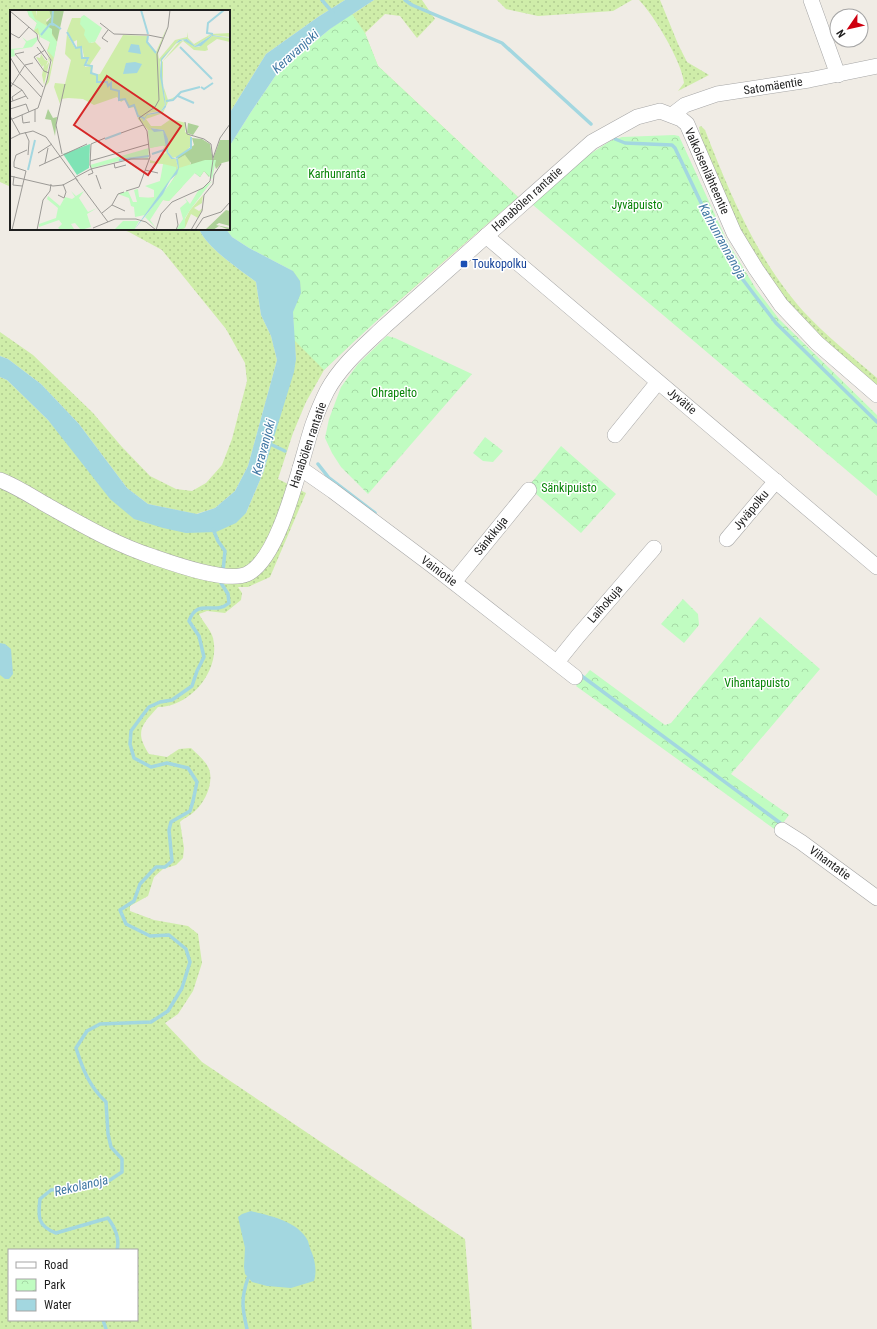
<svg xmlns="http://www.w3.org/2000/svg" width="877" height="1329" font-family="'Roboto Condensed',sans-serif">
<defs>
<pattern id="grass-dots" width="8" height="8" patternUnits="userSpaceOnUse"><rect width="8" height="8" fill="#cfeda9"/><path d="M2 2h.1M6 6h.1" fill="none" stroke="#b1cb91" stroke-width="1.8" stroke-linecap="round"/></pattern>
<pattern id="park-crowns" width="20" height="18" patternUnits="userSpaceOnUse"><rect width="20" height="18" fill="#c0fcc1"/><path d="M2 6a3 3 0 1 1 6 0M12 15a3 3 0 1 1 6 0" fill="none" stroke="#a5d8a5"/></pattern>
</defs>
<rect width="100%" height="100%" fill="#f0ece5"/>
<g fill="url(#grass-dots)" fill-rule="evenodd">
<path d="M0,0H345L318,17L266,54L229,114V11H11V187L0,182Z"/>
<path d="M374,0H422L435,19L417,38L400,16L385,14L365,33L378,66L518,197L370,326L324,370L306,402L293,433L278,479L306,493L270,577L248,587H238L242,593L241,600L225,613L207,611L199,614C203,622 211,630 213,638C221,671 190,707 158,707C142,725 134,731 149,754L167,757L179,749L191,748C197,754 206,761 209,769C214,783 205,802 195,811C190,816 184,818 180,822L184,848L183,858L176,865L163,869L154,877L148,896L130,906V911L154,920L188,926L198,934L202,963L193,991L178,1014L165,1023L202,1062L465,1239L472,1329H0V377L7,380L48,420L134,519L246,513L263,473L296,359L294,340L293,271L226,229H229V147L330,29ZM9,1250H137V1320H9Z"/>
<path d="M497,0H632L613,11L538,16L506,9Z"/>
<path d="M639,0H660L678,44L687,62L709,75L678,91L684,83C682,62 654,15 639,0Z"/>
<path d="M701,126L705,130C730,194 756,258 803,311C825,335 852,356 877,378V386L831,347L778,292L740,229L701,139L699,127Z"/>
<path d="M121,229H199C207,248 239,269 256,282L261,315L271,336L277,360L248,466L235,491L215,508L196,514L148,504L127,488L79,424L41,384L8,359L0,356V332L33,355L93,413L122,447L150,476L176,489L192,491L206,483L222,465L232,439L247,381L245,363L226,329L162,250L129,232Z"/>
</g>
<g fill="url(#park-crowns)">
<path d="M352,14L365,33L378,66L518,197C453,253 386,310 324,370L294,340L293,311L301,293L300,281L293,271L249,248L232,237L226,229H229V147L251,112L278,72L330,29Z"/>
<path d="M674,135L679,136L727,241L756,289L779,319L877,415V496L533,205L578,162L610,141L622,137Z"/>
<path d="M387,336L395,338L472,374L368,494L341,467L332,453L325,438L329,419L341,387L358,364Z"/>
<path d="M485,437L503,451L493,462L483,461L473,453Z"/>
<path d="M561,446L616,494L581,533L528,487Z"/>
<path d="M683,599L698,614L699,625L684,643L661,624Z"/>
<path d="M760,617L820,669L731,774L789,815L777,831L576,686L590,670L665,725L671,723Z"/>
</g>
<g fill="#a3d7e0">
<path d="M345,0H374L330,29L278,72L251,112L229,147V114L266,54L318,17Z"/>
<path d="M199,229H226L232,237L249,248L293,271L300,281L301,293L293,312L296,359L294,372L263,473L246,513L236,523L216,532L186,533L163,528L134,519L110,499L48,420L7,380L0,377V356L8,359L41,384L79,424L127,488L148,504L197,514L215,508L235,491L248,466L277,360L271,336L261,315L256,282C239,269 207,248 199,229Z"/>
<path d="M0,643L5,644L11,649L13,674L9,679H5L0,675Z"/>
<path d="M251,1211C270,1216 298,1221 308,1241C309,1245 310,1249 312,1253C315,1261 317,1272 314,1281L291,1288L267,1286L252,1282L245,1274L244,1267L245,1248L238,1217L242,1214Z"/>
</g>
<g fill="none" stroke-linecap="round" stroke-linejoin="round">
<g stroke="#a3d7e0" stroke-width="3.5">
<path d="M322,0L333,13"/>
<path d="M405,0L412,5L502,43L591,124"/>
<path d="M615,139L625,143L672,145L675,148L712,226L734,268L776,323L877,422"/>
<path d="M268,443L285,451"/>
<path d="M318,464L329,478L375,513"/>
<path d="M213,529L218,541L225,551L223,571"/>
<path d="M579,674L783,825"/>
<path d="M117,1250C120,1238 115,1228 108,1218L56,1233C37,1226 38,1216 40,1199L51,1190L86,1186L99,1182L110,1180L122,1172V1159L111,1147L108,1134L106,1102C89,1086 83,1070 76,1048L87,1031L100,1024L151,1022L168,1011L182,988L190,962L186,949L169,935L150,936L126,924L120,910L134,901L140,884L156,867H165L172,861L169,830L171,822L190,811L193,801L197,782L188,768L167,763L151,767L134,758L130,744L131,731L142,716L149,707L160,702L172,700L192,686L197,671L204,657L199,636L189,621C198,597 214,616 229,603L228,594L221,583L222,579"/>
<path d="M103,1320L106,1329"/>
<path d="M247,1329C242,1308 241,1298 248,1278"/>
</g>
<defs>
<g id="minor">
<path d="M811,0L838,75"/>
<path d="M672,115L685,105L717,94L809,80L877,66"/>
<path d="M486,236L877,567"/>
<path d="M615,435L658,382"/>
<path d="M300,468L333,491L433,566L575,677"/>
<path d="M0,480C18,487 34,498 50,507C84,526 117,545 154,557C174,564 227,583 247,574C281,558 301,459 313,424C317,413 322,401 327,391C341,365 364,346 385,326L592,142L637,117L660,111L681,119L687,124L734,233L756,269L781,305L817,343L877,395"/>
<path d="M727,539L776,481"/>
<path d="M454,582L529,490"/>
<path d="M557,662L578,636L654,548"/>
<path d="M782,830L801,842L877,898"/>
</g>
</defs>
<use href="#minor" stroke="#a6a6a6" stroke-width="16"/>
<use href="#minor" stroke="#fff" stroke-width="15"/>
</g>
<rect fill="#1a4fb4" stroke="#fff" stroke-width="1.5" x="460" y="260" width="8" height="8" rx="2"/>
<g text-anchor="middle" stroke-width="3" stroke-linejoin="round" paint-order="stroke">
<g font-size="12" fill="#1f1f1f" stroke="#fff">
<text transform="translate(773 86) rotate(-9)" y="4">Satomäentie</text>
<text transform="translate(707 171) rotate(66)" y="4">Valkoisenlähteentie</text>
<text transform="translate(527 199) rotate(-42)" y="4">Hanabölen rantatie</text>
<text transform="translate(682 401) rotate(40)" y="4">Jyvätie</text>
<text transform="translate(308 445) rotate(-71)" y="4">Hanabölen rantatie</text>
<text transform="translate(751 510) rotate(-50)" y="4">Jyväpolku</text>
<text transform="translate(491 536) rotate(-51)" y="4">Sänkikuja</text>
<text transform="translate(439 571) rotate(37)" y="4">Vainiotie</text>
<text transform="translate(605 604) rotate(-49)" y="4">Laihokuja</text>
<text transform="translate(830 863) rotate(36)" y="4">Vihantatie</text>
</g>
<g font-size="12" fill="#078407" stroke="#fff">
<text x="337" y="178">Karhunranta</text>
<text x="637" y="209">Jyväpuisto</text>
<text x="394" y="397">Ohrapelto</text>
<text x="569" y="492">Sänkipuisto</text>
<text x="757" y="687">Vihantapuisto</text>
</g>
<g font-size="12" fill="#164399" stroke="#fff" text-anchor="start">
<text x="472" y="268">Toukopolku</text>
</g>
<g font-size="13" font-style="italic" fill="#4279a4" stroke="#fff">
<text transform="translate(295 51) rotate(-42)" y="5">Keravanjoki</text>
<text transform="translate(723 241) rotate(61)" y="5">Karhunrannanoja</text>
<text transform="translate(263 447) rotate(-75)" y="5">Keravanjoki</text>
<text transform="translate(81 1185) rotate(-13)" y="5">Rekolanoja</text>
</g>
</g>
<g transform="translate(10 10)">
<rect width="220" height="220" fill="#f0ece5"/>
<path d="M17,0H26L27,6V0H39L41,7L36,10L47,32L39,72L35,77L42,52L37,41L40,32L33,27H30V32L29,25L20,18L24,21L27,13L19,6ZM62,8H71L81,33L85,32L91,38L79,56H76L79,48L74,47L72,37H67V30L63,32L57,21ZM157,17L148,43L149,49L165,30L177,27V22L178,28L184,34L201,24L220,23V27L202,25L185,36L177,29L169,30L150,52L155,95L151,101L139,103L133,110L157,133L158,144L161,149H166L168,158L165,164L140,196L138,188L146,187L153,160V154L140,153V150L147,152L150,145L156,143L153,138L155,137L153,135L140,138L138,120L128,109L125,97L119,98L115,89L111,92L107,87L84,95L73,89L58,88L51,89L50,94L44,77L45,73L55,74L61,50L55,44L57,24L65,38H70L72,49L77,48L75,57L81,56L83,65L90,64L113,25L138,26V32L146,42ZM202,26L220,28V32L207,29L197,36L198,40L195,41L184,40L173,31L153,51V75L158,90L167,86L158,92L153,103L136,109L141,116H151L161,109L176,113L175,122L181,126L180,137L172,145L163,148L158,142L154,120L140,118L134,111L137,105L150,103L156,97L152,66V52L169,32L175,30L185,37H189ZM31,44L35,50L38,51L36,56L39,52L38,47L40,49L34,75L32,65L34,55L32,57L26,47L30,48ZM175,145L179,148L181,155L172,177L159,191L153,190L147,196L168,161V149ZM193,185L192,193L184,198L189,201L193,198L188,208L181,204L175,218L169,220L180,200Z" fill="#cfeda9"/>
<path d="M39,0H54L47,32L36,13L41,7ZM38,99L43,108L47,107L45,126L41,110L35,109ZM178,113L189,116L183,125L177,123ZM182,128L192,129L200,134L203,150L199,167L194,161L190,167L180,159L181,153L175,145L168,149L167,148L184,135ZM210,130H220V151L212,153L206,159L203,149ZM216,200L220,201V216L209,213L206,215L220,218V220L209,216L203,220H195Z" fill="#add198"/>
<path d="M17,0H21L25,9L42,19V25L47,32L44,48L37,40L39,39L40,32L30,27L28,18L24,20L27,13L19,6ZM74,5L92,18L85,32L79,33L74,25L75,20L70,14L71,7ZM12,27L17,31L27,27V31L22,37L4,40L5,46L1,47L0,39L13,38L16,32ZM138,120L153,121L157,135L140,138ZM139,138L138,149L124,147L82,158L80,155ZM195,150H206L202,169L194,161L190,167L185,163L159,191L153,190L140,210L146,218L135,207L167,164L169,158ZM153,154L166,157V163L135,205L125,207L124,197L121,196L119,188L108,184L118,181L123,192H127L124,180L128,179L129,187L144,188V180L135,176L150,171ZM202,171L180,200L175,208V218L166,220L173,209L170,198L177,192L174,187L180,194L188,181ZM61,181L66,186L74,181L69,188L78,202L87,198L77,204L81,217L71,220L65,213L61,214L64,219L62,220H51L48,218L52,214L49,210L29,217V214L46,208L48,198L37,189L38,186L50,196L55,187L62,189L65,187ZM113,211H129L124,220H104Z" fill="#c0fcc1"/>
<path d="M80,134L79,158L67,165L53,144Z" fill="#80e3b5"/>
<path d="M202,25L220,28L202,26L191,36L185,37L173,30L165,34L152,50V66L156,97L150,103L137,105L134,111L140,118L154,120L158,129V142L163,148L168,149L169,158L167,164L160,170L153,184L124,220L168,158L166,149H161L157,143L153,121L144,122L133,110L137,104L151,101L155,95L150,66L151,49L169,30L177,29L185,36ZM121,34L129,35L131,44L118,42ZM125,52L132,54L127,63L113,64L116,53Z" fill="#a3d7e0"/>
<path fill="none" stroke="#a3d7e0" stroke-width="2" d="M43,0L42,13L51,19M131,0L138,24M57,22L66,38L71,37L72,48H78L75,55L82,56L81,63L87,65V72H97L98,76L101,73V79L109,81V90L115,89L119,97L124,95L128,106L134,108M203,24L197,23L198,13L214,0M31,25L40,14L44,15M138,26L137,32L146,43M170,37L202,69M191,77L194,79L203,73M168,86L184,93M156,91L163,90L171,82L190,77M95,129L111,123M142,144L157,139M166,148L181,138V127M109,150L139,146M18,160L25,130"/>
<path fill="none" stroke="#9c9a96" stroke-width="1" d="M0,1L27,24M90,13L104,24L138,25L153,28M98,20L92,28L98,32M0,23L9,28L19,17M27,37L37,50M35,40L24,47L34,61L39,63M14,42L5,44L33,77M0,47L10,64L31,87M0,72L12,80L18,89M0,78L15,55L23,53M3,91L2,87L12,80M0,92L16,86M0,99L16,94L19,102M12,105L13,113L20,112M0,106L10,124L0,129M0,110L28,98L37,70L41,50L28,30L27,24M25,112V99M15,122L19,131L18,145M111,123L133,115M10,124L23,121L36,127L68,171M28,143L42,134M52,144L46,115L55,74M203,148L210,128L220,114M80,151L139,134M35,153L38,138M104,153L105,158L116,155M29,156L77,134M135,160L148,163M78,165L83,163L80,155L81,134L95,128M86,165L91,179M0,166L43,176L53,175L66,168M4,166L3,175L12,176M66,167L81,159L121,149H139M66,169L98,212M116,181L129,177L140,147L137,121L129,108L145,97L149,90L147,44L158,17L160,0M48,185L54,188L56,182L53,174M102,195L115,201M92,203L102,195L108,184L114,182M166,203L168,215L166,220M83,218L105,209H126L136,212L146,220M2,220L16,161L4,157V152L6,145L17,140M27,220L33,190L40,181L41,174M146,220L151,204L162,192L193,178L200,171L203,150L201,134L194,129L177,124L175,112M181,220L192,201L194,185L203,174L204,165L211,154M185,220L193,208L211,202L220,192"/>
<path fill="#d62828" fill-opacity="0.15" stroke="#d62828" stroke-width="2" d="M97,66L171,116L138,165L64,115Z"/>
<rect width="220" height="220" fill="none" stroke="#1f1f1f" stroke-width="2"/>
</g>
<rect x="8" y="1249" width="130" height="72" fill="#ffffff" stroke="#a5a5a5"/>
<rect x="16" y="1262" width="20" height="6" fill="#ffffff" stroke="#a5a5a5"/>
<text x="44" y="1269" font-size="12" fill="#1f1f1f">Road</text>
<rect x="16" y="1279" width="20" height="12" fill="url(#park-crowns)" stroke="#a5a5a5"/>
<text x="44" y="1289" font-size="12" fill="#1f1f1f">Park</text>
<rect x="16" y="1299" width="20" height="12" fill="#a3d7e0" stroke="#a5a5a5"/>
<text x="44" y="1309" font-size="12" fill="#1f1f1f">Water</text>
<g transform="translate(849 28) rotate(236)"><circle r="19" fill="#ffffff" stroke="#a5a5a5"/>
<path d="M0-3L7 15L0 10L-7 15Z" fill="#ce0010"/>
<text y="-6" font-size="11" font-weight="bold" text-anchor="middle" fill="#1f1f1f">N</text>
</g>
</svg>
